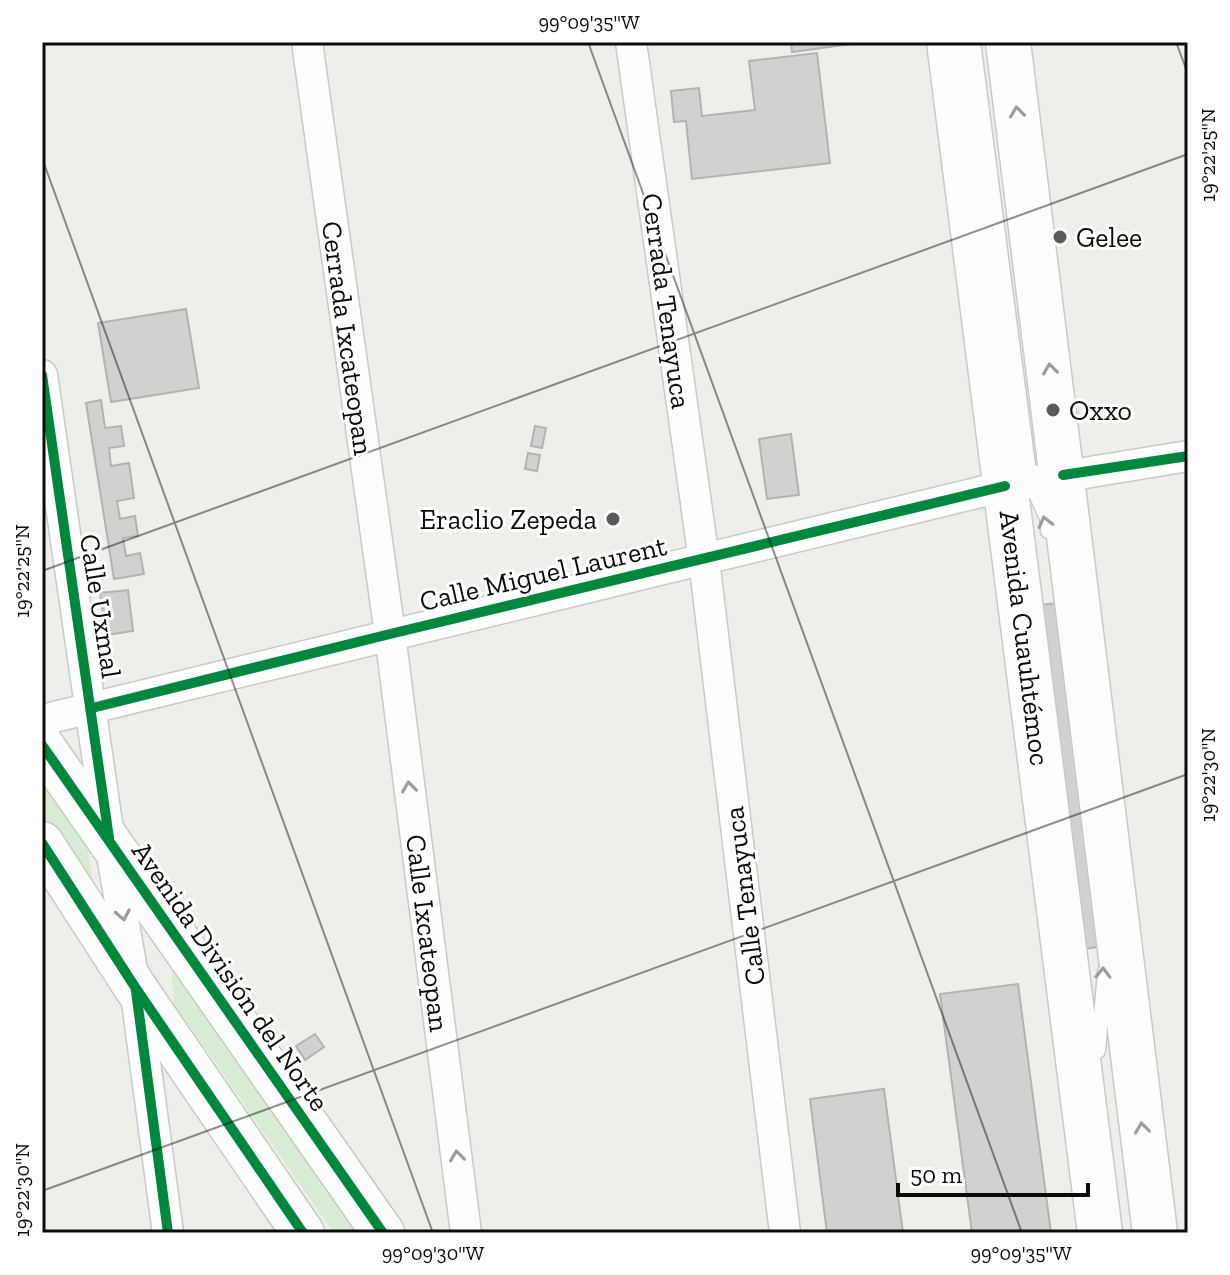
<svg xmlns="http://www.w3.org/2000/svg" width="1230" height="1275" font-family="'Zilla Slab',serif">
<rect width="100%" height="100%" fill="#ecefea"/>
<g fill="#daebd5">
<path d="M42,774L86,836L92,880L42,816Z"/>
<path d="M171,961L362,1233H334L174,1004Z"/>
</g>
<g fill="#cfd2ce" stroke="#b1b4b0" stroke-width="2">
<path d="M791,42H866L792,52Z"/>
<path d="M817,53L830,163L692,179L686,121L674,122L671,91L699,88L702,116L755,110L749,61Z"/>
<path d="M186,309L199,388L111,402L98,323Z"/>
<path d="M101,400L105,428L121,426L124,446L109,448L111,466L129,463L134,498L117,501L120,519L135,516L138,536L123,538L126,556L140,553L144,574L114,579L86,403Z"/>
<path d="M535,426L546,428L542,448L531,446Z"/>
<path d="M791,434L799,495L767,499L759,439Z"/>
<path d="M528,453L540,455L537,471L525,469Z"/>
<path d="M128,590L133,631L106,635L100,593Z"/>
<path d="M1058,603L1101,946L1092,948L1080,949L1029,606Z"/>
<path d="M1018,984L1051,1233H972L940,994Z"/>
<path d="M315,1034L324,1047L305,1060L296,1046Z"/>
<path d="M884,1089L903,1233H827L810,1099Z"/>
</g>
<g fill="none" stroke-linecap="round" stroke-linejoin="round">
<defs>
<g id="service">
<path d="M973,42L1030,481L1047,518L1048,531"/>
<path d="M1098,1051L1105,972"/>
</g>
<g id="minor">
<path d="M307,42L390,634L466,1233"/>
<path d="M631,42L704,560L785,1233"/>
<path d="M42,375L110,844L135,987L168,1233"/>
<path d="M42,720L1005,486L1188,456"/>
</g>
<g id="secondary">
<path d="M42,745L383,1233"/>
<path d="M42,843L135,987L303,1233"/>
</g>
<g id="primary">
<path d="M949,42L1100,1233"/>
<path d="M1008,42L1155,1233"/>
</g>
</defs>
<use href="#service" stroke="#c8cac6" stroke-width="17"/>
<use href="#minor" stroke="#c8cac6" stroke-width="33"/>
<use href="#secondary" stroke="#c8cac6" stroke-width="45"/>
<use href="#primary" stroke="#c8cac6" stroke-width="47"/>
<use href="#service" stroke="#fcfdfc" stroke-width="14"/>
<use href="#minor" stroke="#fcfdfc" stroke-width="30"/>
<use href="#secondary" stroke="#fcfdfc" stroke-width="42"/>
<use href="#primary" stroke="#fcfdfc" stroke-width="44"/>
<defs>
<g id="cycleway">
<path d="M42,375L109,838"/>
<path d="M1063,475L1188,456"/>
<path d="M92,708L390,634L1005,486"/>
<path d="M42,745L383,1233"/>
<path d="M42,843L135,987L303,1233"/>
<path d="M136,991L168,1233"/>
</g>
</defs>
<use href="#cycleway" stroke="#fff" stroke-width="15"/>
<use href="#cycleway" stroke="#00873e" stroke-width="10"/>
</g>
<defs><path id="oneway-chevron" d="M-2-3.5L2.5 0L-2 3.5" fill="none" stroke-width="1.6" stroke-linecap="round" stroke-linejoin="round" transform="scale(2)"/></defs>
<g stroke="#9b9d9b">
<use href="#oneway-chevron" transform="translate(1017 112) rotate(-97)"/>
<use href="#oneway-chevron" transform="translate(1050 369) rotate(-97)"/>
<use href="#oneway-chevron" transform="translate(1045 522) rotate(-104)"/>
<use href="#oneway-chevron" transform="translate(409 787) rotate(-97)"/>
<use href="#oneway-chevron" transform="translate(123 915) rotate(80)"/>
<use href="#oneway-chevron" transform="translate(1103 973) rotate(-89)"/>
<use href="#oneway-chevron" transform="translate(1142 1128) rotate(-97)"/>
<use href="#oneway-chevron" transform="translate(457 1156) rotate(-97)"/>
</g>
<path fill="none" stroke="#0a0c0a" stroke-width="2" stroke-opacity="0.45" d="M588,42L1022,1233M1176,42L1188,74M42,158L433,1233M42,571L1188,154M42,1191L1188,774"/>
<g fill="#595b58" stroke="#fff" stroke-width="3">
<circle cx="1060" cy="237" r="8"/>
<circle cx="1053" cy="410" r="8"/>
<circle cx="613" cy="519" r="8"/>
</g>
<g text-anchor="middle" stroke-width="6" stroke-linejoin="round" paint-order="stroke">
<g font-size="28" fill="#0a0c0a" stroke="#fff" text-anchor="start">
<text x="1076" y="247">Gelee</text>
<text x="1069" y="420">Oxxo</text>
<text x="597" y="529" text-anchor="end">Eraclio Zepeda</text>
</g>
<g font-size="28" fill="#0a0c0a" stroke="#fff">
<text transform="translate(667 301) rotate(82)" y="10">Cerrada Tenayuca</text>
<text transform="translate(348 338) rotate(82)" y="10">Cerrada Ixcateopan</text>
<text transform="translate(543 573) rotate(-13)" y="10">Calle Miguel Laurent</text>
<text transform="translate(101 606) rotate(81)" y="10">Calle Uxmal</text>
<text transform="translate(1025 638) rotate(83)" y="10">Avenida Cuauhtémoc</text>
<text transform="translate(744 896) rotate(-97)" y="10">Calle Tenayuca</text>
<text transform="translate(428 933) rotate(83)" y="10">Calle Ixcateopan</text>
<text transform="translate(231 976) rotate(55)" y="10">Avenida División del Norte</text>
</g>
</g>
<rect width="1230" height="1275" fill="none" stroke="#ffffff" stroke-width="88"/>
<path d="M898 1183v12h190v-12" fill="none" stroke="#0a0c0a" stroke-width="4"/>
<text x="910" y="1183" font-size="24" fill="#0a0c0a" stroke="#ffffff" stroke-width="6" paint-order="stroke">50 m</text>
<rect x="44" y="44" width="1142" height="1187" fill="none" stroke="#0a0c0a" stroke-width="3"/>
<g font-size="20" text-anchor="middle" fill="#0a0c0a">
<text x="589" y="29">99°09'35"W</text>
<text transform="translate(1208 155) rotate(-90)" y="7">19°22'25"N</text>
<text transform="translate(22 571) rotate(-90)" y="7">19°22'25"N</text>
<text transform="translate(1208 775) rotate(-90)" y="7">19°22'30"N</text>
<text transform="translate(22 1190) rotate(-90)" y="7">19°22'30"N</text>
<text x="433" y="1260">99°09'30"W</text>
<text x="1021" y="1260">99°09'35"W</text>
</g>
</svg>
